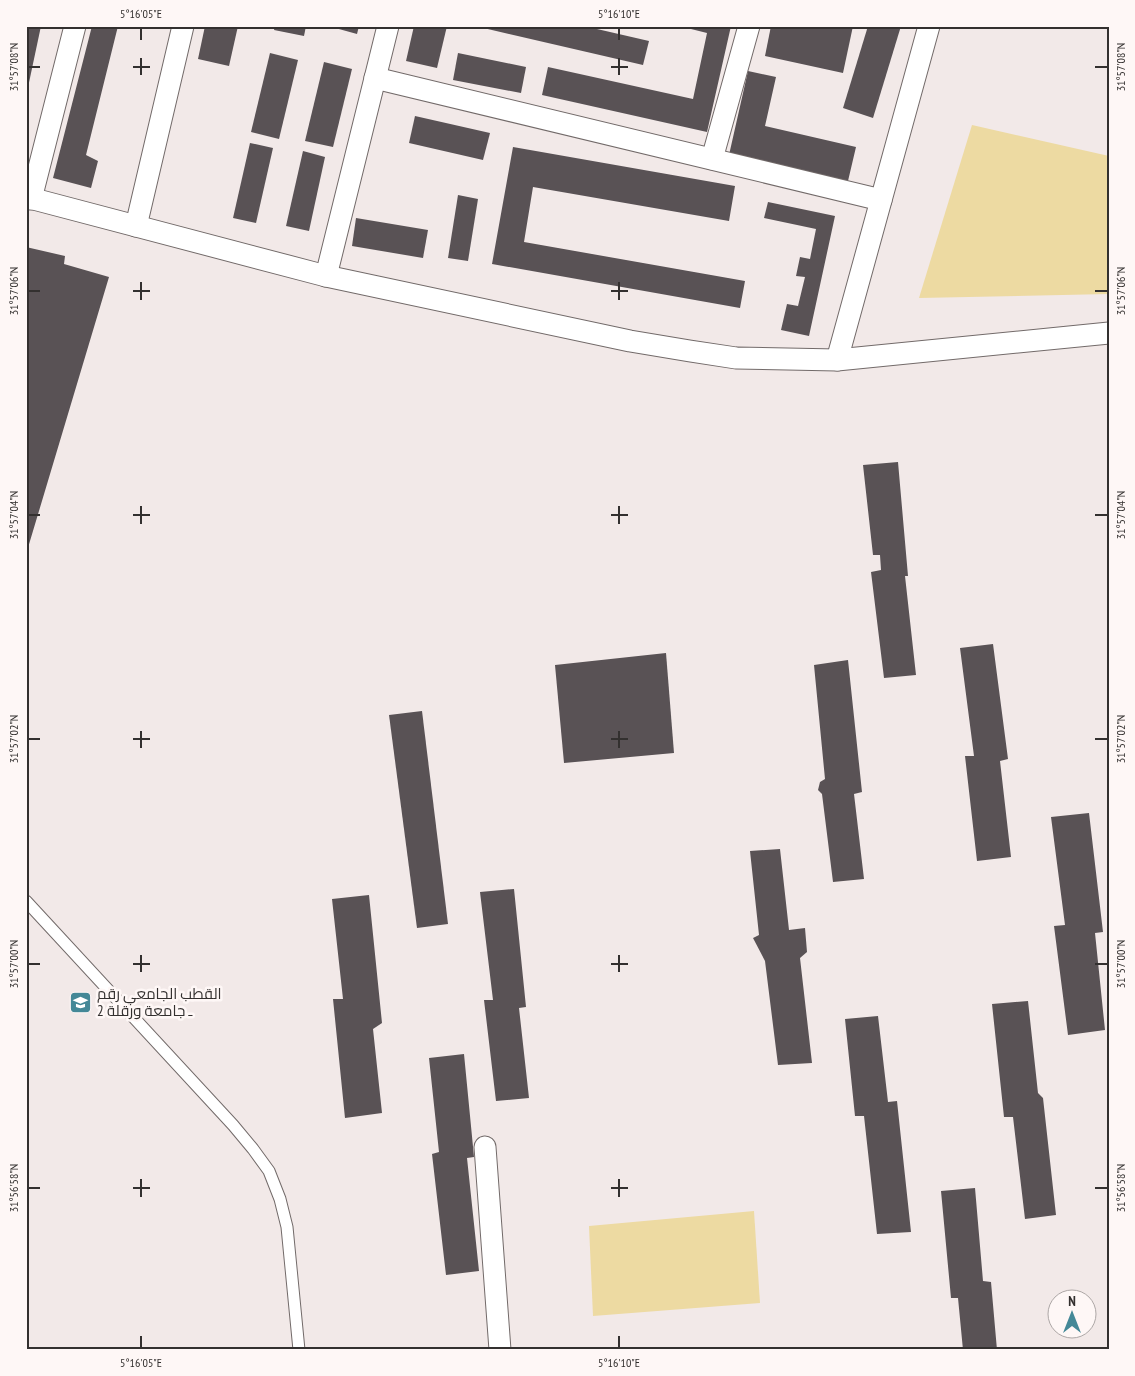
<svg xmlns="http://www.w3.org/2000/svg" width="1135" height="1376" font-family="'PT Sans Narrow',Cairo,sans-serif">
<rect width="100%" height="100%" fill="#f2e9e8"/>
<g fill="#eddaa2">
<path d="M972,125L1109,156V294L919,298Z"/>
<path d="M754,1211L760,1303L593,1316L589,1226Z"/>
</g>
<g fill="#595255">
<path d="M26,26H41L27,92H26Z"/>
<path d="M92,26H118L86,155L98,161L91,188L53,178Z"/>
<path d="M205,26H238L229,66L198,59Z"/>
<path d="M275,26H306L304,36L274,30Z"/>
<path d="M328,26H359L357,34Z"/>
<path d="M414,26H447L437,68L406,61Z"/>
<path d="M475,26H584L649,41L643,65Z"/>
<path d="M679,26H731L707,132L542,95L548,67L693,99L707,33Z"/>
<path d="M771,26H853L843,73L765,56Z"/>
<path d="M868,26H901L873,118L843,108Z"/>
<path d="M270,53L298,60L279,139L251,132Z"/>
<path d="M458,53L526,67L521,93L453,80Z"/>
<path d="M324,62L352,69L333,147L305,141Z"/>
<path d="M748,71L776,77L765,126L856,147L848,181L729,155Z"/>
<path d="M415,116L490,133L483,160L409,143Z"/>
<path d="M250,143L273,148L256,223L233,218Z"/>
<path d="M513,147L735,186L729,221L533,187L524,242L745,281L740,308L492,264Z"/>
<path d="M303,151L325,157L309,231L286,226Z"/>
<path d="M458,195L478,199L468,261L448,258Z"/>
<path d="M768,202L835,216L809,336L781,330L787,304L798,306L805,277L796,276L800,257L810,259L816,229L764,218Z"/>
<path d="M356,218L428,230L423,258L352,246Z"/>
<path d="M26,247L65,256L64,264L109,277L27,551Z"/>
<path d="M898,462L908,576H905L916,675L884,678L871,572L881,570L880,555H873L863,465Z"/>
<path d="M993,644L1008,759L1000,761L1011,857L977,861L965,756H974L960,648Z"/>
<path d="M666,653L674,753L564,763L555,665Z"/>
<path d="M848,660L862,792L854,794L864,879L833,882L822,794L818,790L820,782L825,779L814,665Z"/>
<path d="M422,711L448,924L417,928L389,715Z"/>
<path d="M1089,813L1103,932L1095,933L1105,1030L1068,1035L1054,926L1065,925L1051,817Z"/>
<path d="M780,849L789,930L805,928L807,952L800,958L812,1063L778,1065L765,961L753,938L759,935L750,851Z"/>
<path d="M514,889L526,1007L519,1008L529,1098L496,1101L484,1000H493L480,892Z"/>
<path d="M369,895L382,1023L373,1029L382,1113L345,1118L333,999H343L332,899Z"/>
<path d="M1028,1001L1038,1093L1043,1098L1056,1215L1025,1219L1013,1117H1004L992,1004Z"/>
<path d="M878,1016L888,1102L897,1101L911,1232L877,1234L864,1116H855L845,1019Z"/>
<path d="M464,1054L474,1157L467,1158L479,1271L446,1275L432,1154L439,1152L429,1058Z"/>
<path d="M975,1188L983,1281L991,1282L997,1350H963L958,1298H951L941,1191Z"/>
</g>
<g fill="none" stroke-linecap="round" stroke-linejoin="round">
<defs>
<path id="lane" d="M26,901L233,1125L253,1149L269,1171L280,1199L287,1227L299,1350"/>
<g id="street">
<path d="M375,78L881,200"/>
<path d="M712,159L749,26"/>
<path d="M26,197L326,276L630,341L690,351L736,358L837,360L1109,333"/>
<path d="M31,199L75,26"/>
<path d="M136,226L183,26"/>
<path d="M326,276L388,26"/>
<path d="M837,360L929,26"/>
<path d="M485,1147L500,1350"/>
</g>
</defs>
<use href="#lane" stroke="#726a69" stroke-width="13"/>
<use href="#street" stroke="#726a69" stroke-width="23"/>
<use href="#lane" stroke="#fff" stroke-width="11"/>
<use href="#street" stroke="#fff" stroke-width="21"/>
</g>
<path fill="none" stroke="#33302f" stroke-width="2" d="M141,28V40M619,28V40M141,58V75M619,58V75M28,67H40M133,67H150M611,67H628M1095,67H1108M141,282V300M619,282V300M28,291H40M133,291H150M611,291H628M1095,291H1108M141,506V524M619,506V524M28,515H40M133,515H150M611,515H628M1095,515H1108M141,731V748M619,731V748M28,739H40M133,739H150M611,739H628M1095,739H1108M141,955V972M619,955V972M28,964H40M133,964H150M611,964H628M1095,964H1108M141,1179V1197M619,1179V1197M28,1188H40M133,1188H150M611,1188H628M1095,1188H1108M141,1336V1348M619,1336V1348"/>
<defs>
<symbol id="university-square" viewBox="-11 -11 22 22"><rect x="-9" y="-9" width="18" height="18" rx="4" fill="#448897" stroke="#fef7f6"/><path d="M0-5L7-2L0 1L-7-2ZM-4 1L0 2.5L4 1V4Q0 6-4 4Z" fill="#fff"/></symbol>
</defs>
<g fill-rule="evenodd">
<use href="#university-square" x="68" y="990" width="25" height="25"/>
</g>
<g text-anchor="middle" stroke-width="5" stroke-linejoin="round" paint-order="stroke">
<g font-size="15" fill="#33302f" stroke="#fef7f6" text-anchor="start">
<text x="97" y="999">القطب الجامعي رقم<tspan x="97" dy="17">2 ـ جامعة ورقلة</tspan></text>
</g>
</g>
<rect width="1135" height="1376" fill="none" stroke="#fef7f6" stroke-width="55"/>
<g transform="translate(1072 1314)"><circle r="24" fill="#fef7f6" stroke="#ada7a6"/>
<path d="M0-4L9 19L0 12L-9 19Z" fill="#448897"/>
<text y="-8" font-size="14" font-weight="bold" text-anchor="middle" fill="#33302f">N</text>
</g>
<rect x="28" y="28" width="1080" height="1320" fill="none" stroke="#33302f" stroke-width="2"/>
<g font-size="12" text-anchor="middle" fill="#33302f">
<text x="141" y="18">5°16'05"E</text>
<text x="619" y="18">5°16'10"E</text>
<text transform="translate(14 67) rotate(-90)" y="4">31°57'08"N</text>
<text transform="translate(1121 67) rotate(-90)" y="4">31°57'08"N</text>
<text transform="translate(14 291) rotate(-90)" y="4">31°57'06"N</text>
<text transform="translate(1121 291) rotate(-90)" y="4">31°57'06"N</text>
<text transform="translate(14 515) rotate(-90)" y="4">31°57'04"N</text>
<text transform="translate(1121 515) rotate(-90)" y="4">31°57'04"N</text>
<text transform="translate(14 739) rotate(-90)" y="4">31°57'02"N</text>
<text transform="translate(1121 739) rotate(-90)" y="4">31°57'02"N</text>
<text transform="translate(14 964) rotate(-90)" y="4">31°57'00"N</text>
<text transform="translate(1121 964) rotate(-90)" y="4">31°57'00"N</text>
<text transform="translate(14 1188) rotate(-90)" y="4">31°56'58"N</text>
<text transform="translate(1121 1188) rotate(-90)" y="4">31°56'58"N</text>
<text x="141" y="1367">5°16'05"E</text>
<text x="619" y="1367">5°16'10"E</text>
</g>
</svg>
